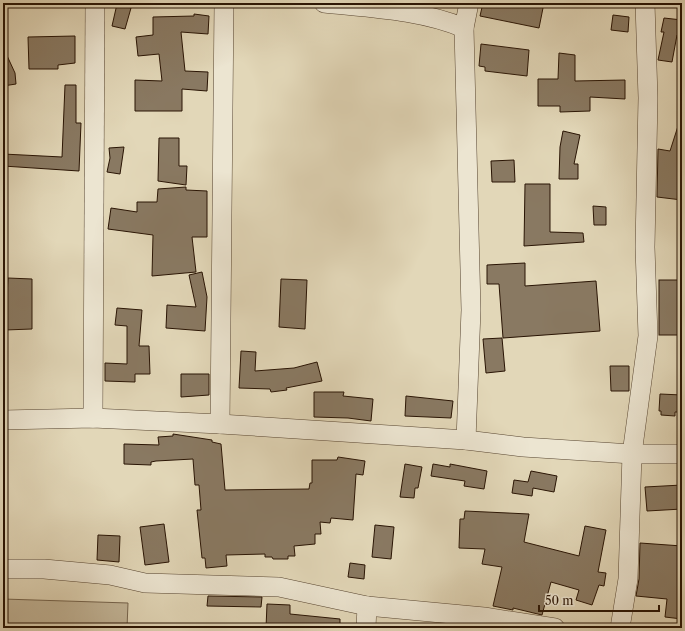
<svg xmlns="http://www.w3.org/2000/svg" width="685" height="631" font-family="'Libre Caslon Text',serif">
<rect width="100%" height="100%" fill="#e2d7b8"/>
<filter id="stains"><feTurbulence type="fractalNoise" baseFrequency=".005" numOctaves="4"/><feColorMatrix values="0 0 0 0 .2 0 0 0 0 .09 0 0 0 0 .02 0 0 0 .5 -.17"/></filter>
<radialGradient id="worn" r=".72"><stop offset=".6" stop-color="#630" stop-opacity="0"/><stop offset="1" stop-color="#630" stop-opacity=".3"/></radialGradient>
<path fill="#c3b699" stroke="#76654e" d="M3,599L128,603L127,628H3Z"/>
<g fill="#897962" stroke="#291404">
<path d="M483,3H544L539,28L480,16Z"/>
<path d="M117,4L131,8L125,29L112,26Z"/>
<path d="M194,14L209,16L208,34L181,32L185,71L208,72L207,91L182,89V111H135V80L162,81L159,54L138,56L136,37L153,35V17L194,16Z"/>
<path d="M613,15L629,17L628,32L611,30Z"/>
<path d="M664,18L682,20V35H677L672,62L658,60L664,32H661Z"/>
<path d="M75,36V63L58,65V69H29L28,37Z"/>
<path d="M481,44L529,50L527,76L485,71V67L479,66Z"/>
<path d="M3,47L15,73L16,84L3,86Z"/>
<path d="M559,53L575,55V81L625,80V99L590,97V111L560,112V106H538V79H558Z"/>
<path d="M65,85H76V123H81L79,171L3,166V154L62,157Z"/>
<path d="M679,123H682V200L657,197L658,149L670,151Z"/>
<path d="M563,131L580,135L574,164H578V179H559L560,147Z"/>
<path d="M159,138H179V166H187L186,185L158,181Z"/>
<path d="M124,147L120,174L107,172L110,158L109,148Z"/>
<path d="M514,160L515,182H492L491,161Z"/>
<path d="M525,184H550V232L583,233L584,242L524,246Z"/>
<path d="M186,187V190L207,191V237H192L196,272L152,276L153,235L108,229L111,208L137,212V202H157L158,189Z"/>
<path d="M593,206L606,207V225H594Z"/>
<path d="M525,263V286L596,281L600,331L503,338L499,284H487V265Z"/>
<path d="M202,272L207,297L205,331L166,328L167,305L196,307L189,275Z"/>
<path d="M8,278L32,279V329L5,330L4,315H6Z"/>
<path d="M281,279L307,280L305,329L279,327Z"/>
<rect x="659" y="280" width="23" height="55"/>
<path d="M117,308L142,310L139,346H149L150,374H135V382L105,381V363L127,364V326L115,325Z"/>
<path d="M502,338L505,371L486,373L483,339Z"/>
<path d="M241,351L256,352L255,371L294,368L317,362L322,381L286,388L287,390L271,392L270,389L239,388Z"/>
<path d="M610,366H629V391H611Z"/>
<path d="M181,374H209V395L181,397Z"/>
<path d="M314,392H344L343,396L373,399L371,421L348,418L314,417Z"/>
<path d="M660,394L682,395V412H675V416L661,415V411H659Z"/>
<path d="M406,396L453,401L451,418L405,416Z"/>
<path d="M173,434L212,440V442L221,444L225,490L309,489L310,483H312V460H337L338,457L365,461L363,475L356,474L353,520L331,518L330,523L320,522L321,534H315V544L294,546L295,556H288V559H273L272,557H265V554L226,555L227,566L206,568L205,558H202L197,510H201L199,485H195L193,459L156,461L151,462V465L124,464V444L159,445L158,437L173,436Z"/>
<path d="M405,464L422,467L418,488H415L414,498L400,497Z"/>
<path d="M433,464L450,467V464L487,471L484,489L464,486L465,481L431,476Z"/>
<path d="M531,471L557,476L554,492L533,488L532,496L512,493L514,480L528,482Z"/>
<path d="M682,485V509L647,511L645,487Z"/>
<path d="M465,511L529,514L524,542L579,556L585,526L606,530L598,572L606,573L604,586L599,585L592,605L576,600L579,590L551,582L542,615L513,608V610L493,606L502,567L482,564L485,549L459,548L460,519H464Z"/>
<path d="M164,524L169,562L145,565L140,527Z"/>
<path d="M375,525L394,527L391,559L372,557Z"/>
<path d="M98,535L120,536L119,562L97,560Z"/>
<path d="M640,543L682,546V619L665,617L667,599L636,596L639,579Z"/>
<path d="M350,563L365,565L364,579L348,577Z"/>
<path d="M208,596L262,597L261,607L207,606Z"/>
<path d="M267,604L290,605V614L340,619V628H266Z"/>
</g>
<g fill="none" stroke-linecap="round" stroke-linejoin="round">
<defs>
<g id="minor">
<path d="M324,3C371,8 421,10 464,28"/>
<path d="M93,418L95,3"/>
<path d="M3,420L93,418L220,424L466,440L523,447L632,454H682"/>
<path d="M220,424L224,3"/>
<path d="M466,440L471,310L464,28L469,3"/>
<path d="M3,569H44L110,575L145,583L279,587L367,606L484,617L555,628"/>
<path d="M366,628L367,606"/>
<path d="M620,628L628,579L632,454L648,336L645,247L648,98L645,3"/>
</g>
</defs>
<use href="#minor" stroke="#574531" stroke-width="20"/>
<use href="#minor" stroke="#ece5d1" stroke-width="19"/>
</g>
<rect width="685" height="631" fill="none" stroke="#e2d7b8" stroke-width="16"/>
<rect x="4" y="4" width="677" height="623" fill="none" stroke="#291404" stroke-width="2"/>
<rect x="8" y="8" width="669" height="615" fill="none" stroke="#291404"/>
<path d="M539 605v6h120v-6" fill="none" stroke="#291404" stroke-width="2"/>
<text x="545" y="605" font-size="12" fill="#291404" stroke="#ece5d1" stroke-width="3" paint-order="stroke">50 m</text>
<rect width="100%" height="100%" filter="url(#stains)"/>
<rect width="100%" height="100%" fill="url(#worn)"/>
</svg>
